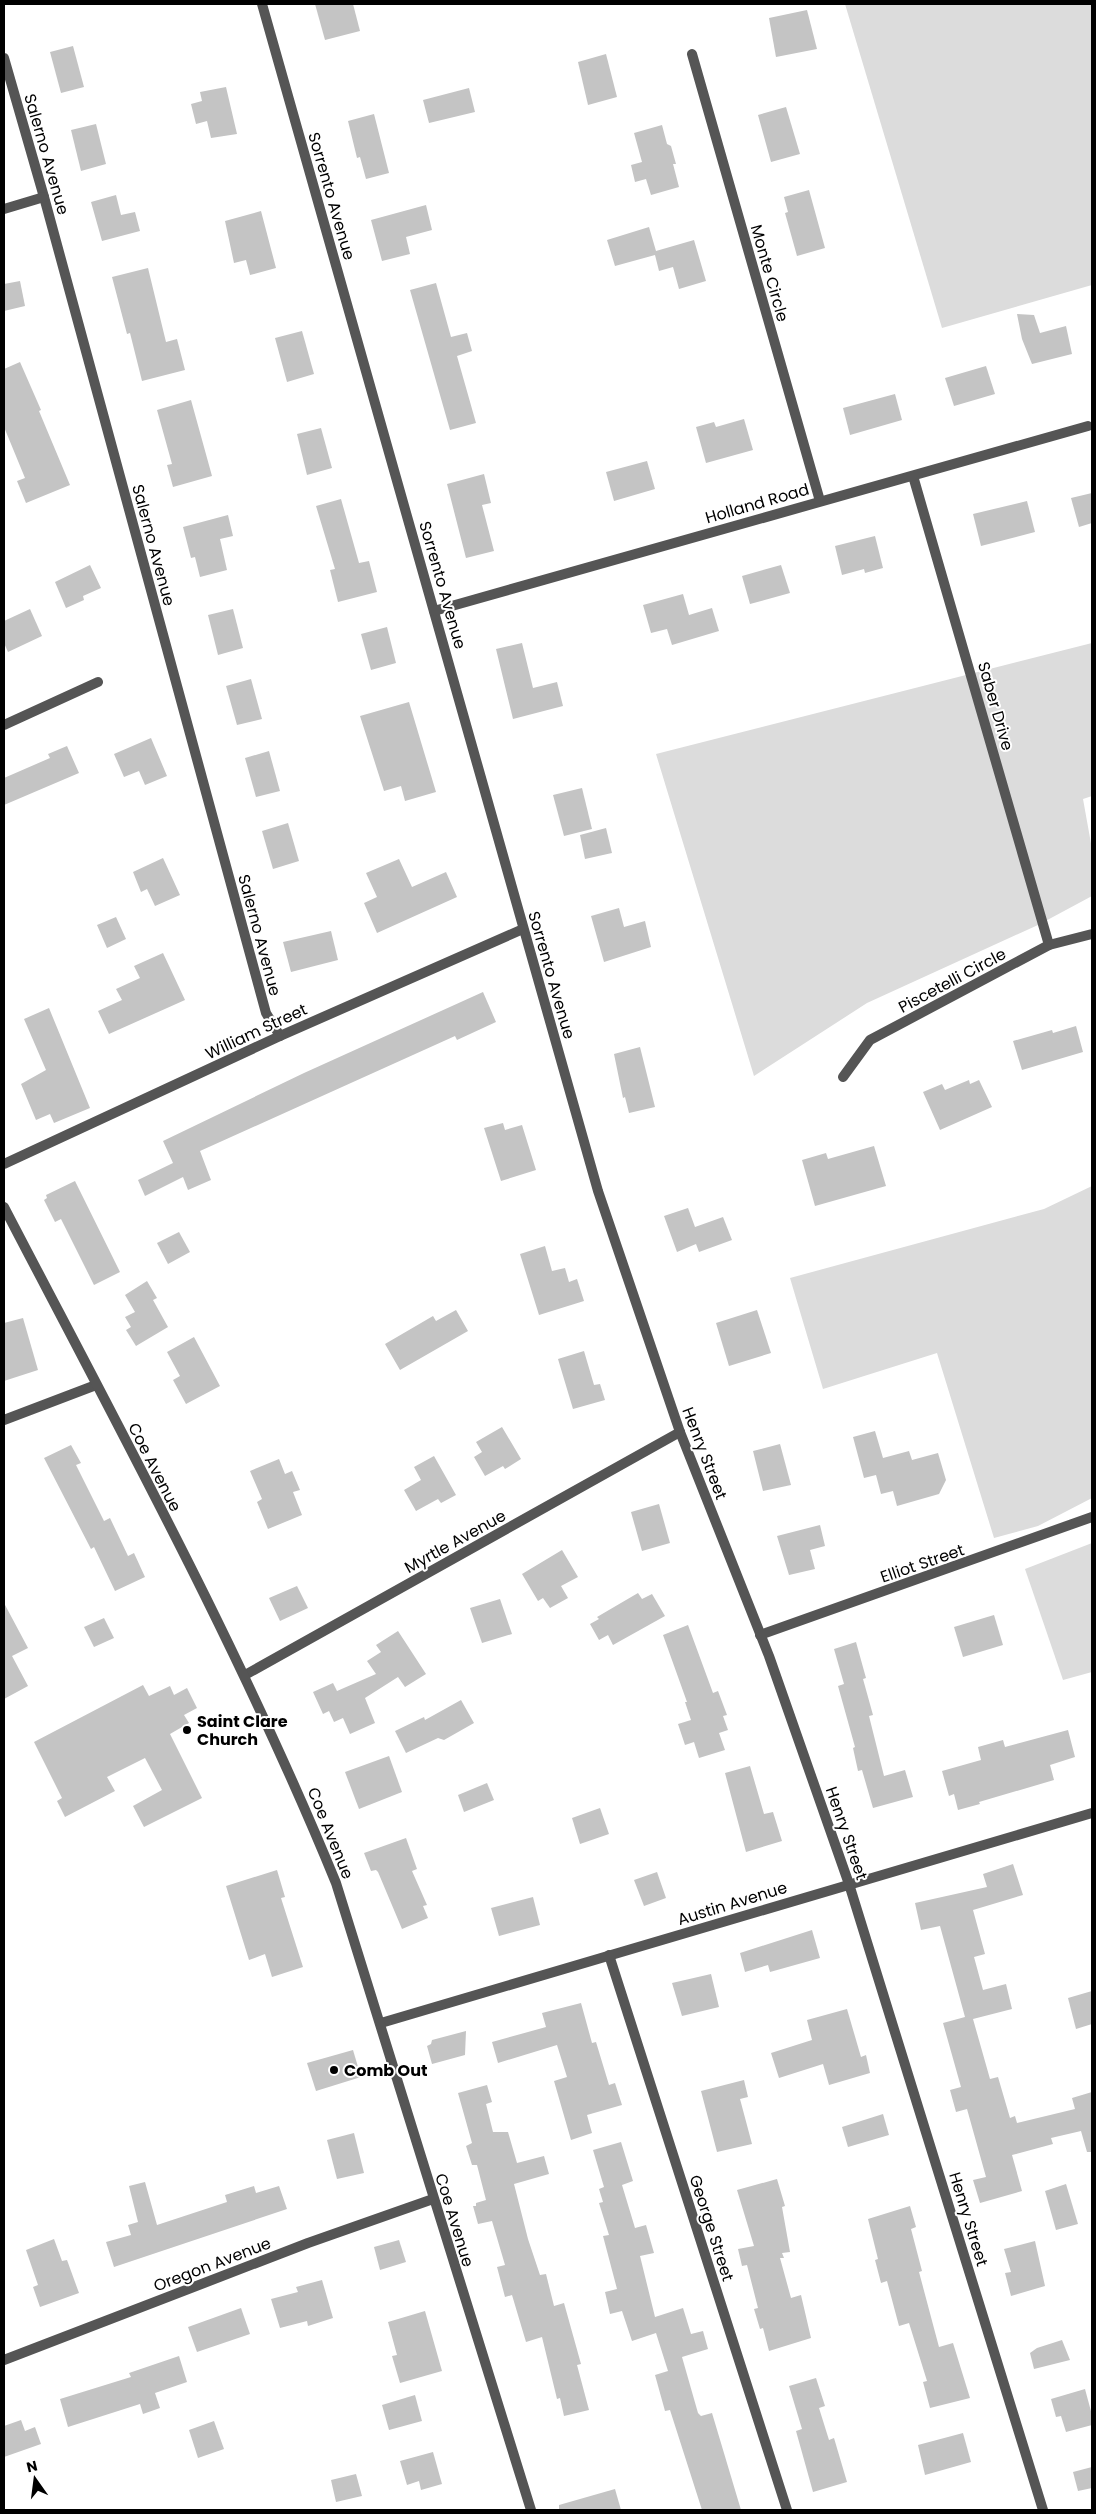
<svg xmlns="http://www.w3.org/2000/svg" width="1096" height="2514" font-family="Poppins,sans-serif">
<rect width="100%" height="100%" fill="#fff"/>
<g fill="#dcdcdc">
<path d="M845,4H1092V285L942,328Z"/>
<path d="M1092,643V796L1083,799L1092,849V896L1038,925L867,1003L754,1076L656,754Z"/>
<path d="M1092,1186V1498L1038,1526L994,1538L937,1353L823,1389L790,1278L1044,1209Z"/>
<path d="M1092,1543V1672L1063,1680L1025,1569Z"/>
</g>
<g fill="#c4c4c4">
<path d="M315,4H353L360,31L325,40Z"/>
<path d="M807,10L817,49L776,57L769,18Z"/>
<path d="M73,46L84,87L61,93L50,52Z"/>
<path d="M606,54L617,97L588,105L578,62Z"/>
<path d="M226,87L237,134L211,138L207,121L196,124L191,104L202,101L200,92Z"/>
<path d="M469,88L475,112L429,123L423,100Z"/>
<path d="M786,107L800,154L771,162L758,115Z"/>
<path d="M374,114L389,173L366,179L360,157L357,158L348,121Z"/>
<path d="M96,124L106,164L81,171L71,130Z"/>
<path d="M662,125L667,144L671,146L676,164H673L679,187L651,195L646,179L635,182L631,165L642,162L634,133Z"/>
<path d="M809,190L825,248L797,256L785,213L788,212L784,197Z"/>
<path d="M116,195L121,215L135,212L140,231L102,241L91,202Z"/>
<path d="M426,205L432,230L406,237L410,254L382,261L371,220Z"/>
<path d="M261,211L276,268L250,275L246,260L234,263L225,221Z"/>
<path d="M649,227L656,251L694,240L706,281L679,289L673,267L659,271L655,255L615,266L607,240Z"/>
<path d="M148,268L166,342L177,339L185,370L142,381L130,333L127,334L112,277Z"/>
<path d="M20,281L25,306L4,311V284Z"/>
<path d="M436,283L451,337L467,333L472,351L457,356L476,423L450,430L410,290Z"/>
<path d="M1017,314L1034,315L1040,333L1066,326L1072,354L1032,364L1022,339Z"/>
<path d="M302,331L314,374L287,382L275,338Z"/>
<path d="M20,362L41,410L39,411L70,485L26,503L17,481L25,478L4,427V369Z"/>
<path d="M986,366L995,394L954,406L945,378Z"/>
<path d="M895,394L902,420L850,435L843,408Z"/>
<path d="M191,400L212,476L173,487L167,465L172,464L157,410Z"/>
<path d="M744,419L753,450L706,463L696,427L714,422L716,427Z"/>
<path d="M321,428L332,468L307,475L297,434Z"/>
<path d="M647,461L655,489L614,501L606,472Z"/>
<path d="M484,474L491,503L482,505L494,551L466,558L447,484Z"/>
<path d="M1092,493V523L1079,527L1071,498Z"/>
<path d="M341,499L359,563L369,561L377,592L338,602L330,570L335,569L316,506Z"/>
<path d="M1027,501L1035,532L981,546L973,514Z"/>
<path d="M228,515L233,536L220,539L227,570L200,577L195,557L191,558L183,527Z"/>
<path d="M875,536L883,568L865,573L864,569L842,575L835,546Z"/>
<path d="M90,565L101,588L83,596L84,600L66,608L55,582Z"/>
<path d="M781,565L790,593L750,604L742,576Z"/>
<path d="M683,594L689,615L712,608L719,631L672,645L667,629L651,633L643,605Z"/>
<path d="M30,609L42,636L8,652L4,643V621Z"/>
<path d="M233,609L243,648L218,655L208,615Z"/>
<path d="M387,627L396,663L371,670L361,634Z"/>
<path d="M522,643L533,688L557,682L563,706L513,719L496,649Z"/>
<path d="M251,679L262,719L237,725L226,686Z"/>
<path d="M409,702L436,792L405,801L401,786L384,791L360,716Z"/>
<path d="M151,738L167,776L145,785L139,771L124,777L114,754Z"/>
<path d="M67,746L79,773L4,805V778L50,758L48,754Z"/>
<path d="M269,751L280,791L256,797L245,758Z"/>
<path d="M582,788L592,829L564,836L553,795Z"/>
<path d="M288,823L299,861L273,869L262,831Z"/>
<path d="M606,828L612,853L585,859L580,835Z"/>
<path d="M163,858L180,895L155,906L147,889L141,892L133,872Z"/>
<path d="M399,859L412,887L446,872L457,897L377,933L364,903L377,897L366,873Z"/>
<path d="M619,908L624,927L645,921L651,947L604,962L591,916Z"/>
<path d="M116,917L126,939L107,948L97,925Z"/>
<path d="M331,931L338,960L291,972L283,942Z"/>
<path d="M163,953L185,1000L109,1034L98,1011L122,1000L116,989L140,978L134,966Z"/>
<path d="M483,992L496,1022L457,1040L455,1036L200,1151L211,1180L188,1190L183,1177L145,1196L138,1180L173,1163L163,1141L304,1073Z"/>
<path d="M49,1008L90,1108L54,1123L50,1114L36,1120L21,1084L46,1070L24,1019Z"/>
<path d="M1076,1026L1083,1052L1022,1070L1013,1041L1052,1030L1053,1033Z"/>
<path d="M640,1047L655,1107L629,1113L625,1097L623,1098L614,1054Z"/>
<path d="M969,1080L970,1084L979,1080L992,1107L940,1130L923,1092L942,1084L945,1090Z"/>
<path d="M503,1123L505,1130L522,1125L536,1170L501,1181L484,1128Z"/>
<path d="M874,1146L886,1186L815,1206L802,1160L826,1153L828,1159Z"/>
<path d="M75,1181L120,1272L94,1285L61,1219L55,1222L44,1200L47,1198L46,1195Z"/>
<path d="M688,1208L695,1227L723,1217L732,1240L699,1252L696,1244L677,1252L664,1216Z"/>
<path d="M179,1232L190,1252L168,1264L157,1243Z"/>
<path d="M545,1246L552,1271L565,1268L569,1282L577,1279L584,1301L539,1315L520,1254Z"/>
<path d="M147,1281L157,1298L153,1300L168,1327L136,1346L126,1330L131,1327L125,1317L135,1312L125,1295Z"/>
<path d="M456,1310L468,1331L400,1370L385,1344L433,1316L436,1321Z"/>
<path d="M757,1310L771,1353L729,1366L716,1323Z"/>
<path d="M23,1318L38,1370L4,1381V1323Z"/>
<path d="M194,1337L220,1386L186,1404L173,1380L180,1376L167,1352Z"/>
<path d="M584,1351L594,1385L600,1384L605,1400L573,1409L558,1359Z"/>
<path d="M502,1427L521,1459L505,1469L503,1466L485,1476L474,1457L482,1452L476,1442Z"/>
<path d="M875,1431L883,1458L909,1451L912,1460L938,1453L946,1480L939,1494L897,1506L893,1491L881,1494L876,1475L864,1478L853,1437Z"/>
<path d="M780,1444L791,1485L763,1491L753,1451Z"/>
<path d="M71,1445L81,1463L76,1465L104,1521L110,1518L128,1556L134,1553L145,1577L115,1591L94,1547L91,1549L44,1458Z"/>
<path d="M434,1456L456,1495L441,1503L438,1499L416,1511L404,1490L421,1480L414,1467Z"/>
<path d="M279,1459L285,1474L292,1471L300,1490L293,1492L302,1515L268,1529L257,1502L262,1499L250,1471Z"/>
<path d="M659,1504L670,1543L642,1551L631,1512Z"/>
<path d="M820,1525L825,1546L810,1550L815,1569L789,1575L777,1536Z"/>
<path d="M562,1550L578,1577L561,1586L568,1598L550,1608L543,1598L538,1601L522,1574Z"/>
<path d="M297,1586L308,1608L280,1621L269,1598Z"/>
<path d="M638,1593L642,1599L652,1594L665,1616L613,1645L608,1635L599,1640L590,1624L599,1619L597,1617Z"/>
<path d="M500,1599L512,1634L482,1643L470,1608Z"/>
<path d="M4,1603L28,1648L12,1656L28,1686L4,1699Z"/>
<path d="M994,1615L1003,1645L963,1657L954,1627Z"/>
<path d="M104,1618L114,1638L94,1647L84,1627Z"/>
<path d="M688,1625L713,1693L718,1691L727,1715L723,1716L728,1730L719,1733L725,1750L699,1758L694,1742L685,1745L678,1724L691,1720L685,1702H687L663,1635Z"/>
<path d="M398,1631L426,1674L405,1687L398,1677L365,1698L375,1723L350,1734L343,1718L334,1722L329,1711L323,1714L313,1692L333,1683L337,1691L376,1674L367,1661L381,1652L376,1645Z"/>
<path d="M856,1642L866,1678L863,1679L873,1715L869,1716L884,1776L905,1770L913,1797L873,1808L862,1770L858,1771L853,1748L855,1747L838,1686L844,1684L834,1649Z"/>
<path d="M143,1685L149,1696L170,1686L174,1695L187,1688L197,1708L184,1715L189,1723L170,1734L202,1798L144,1827L133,1806L162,1790L145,1758L107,1777L115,1791L65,1817L57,1801L62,1798L34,1742Z"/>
<path d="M461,1700L474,1723L444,1740L438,1738L406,1753L395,1731L424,1717L425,1720Z"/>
<path d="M1068,1730L1075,1757L1050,1765L1054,1780L979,1802L980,1804L958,1810L954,1794L949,1796L942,1771L981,1760L978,1747L1003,1740L1005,1747Z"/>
<path d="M389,1756L402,1792L359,1809L345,1772Z"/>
<path d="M750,1766L764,1814L773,1812L782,1841L746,1852L725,1773Z"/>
<path d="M487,1783L494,1800L464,1812L458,1795Z"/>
<path d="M600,1808L609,1834L580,1844L572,1818Z"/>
<path d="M406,1838L417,1869L412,1871L427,1905L423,1906L428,1918L402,1929L378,1872L376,1870L371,1871L364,1853Z"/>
<path d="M1013,1864L1023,1895L973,1910L985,1954L974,1957L983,1990L1006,1984L1012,2009L973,2019L990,2079L998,2077L1010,2118L1015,2116L1017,2123L1075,2109L1072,2098L1092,2092V2152H1087L1081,2131L1051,2138L1053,2144L1012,2155L1022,2191L980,2203L973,2180L986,2177L967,2109L956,2112L950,2090L961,2087L943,2023L965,2017L940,1926L921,1930L915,1903L987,1887L983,1874Z"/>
<path d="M277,1870L285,1897L281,1898L303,1967L272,1977L265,1954L249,1960L226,1886Z"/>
<path d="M657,1872L666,1898L644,1906L634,1880Z"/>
<path d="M533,1897L540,1925L499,1936L491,1908Z"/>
<path d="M812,1930L820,1958L770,1972L768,1965L745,1972L740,1953Z"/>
<path d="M711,1974L719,2007L682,2016L672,1983Z"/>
<path d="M1092,1991V2024L1076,2029L1068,1998Z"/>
<path d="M581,2003L592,2043L596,2042L609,2085L615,2083L622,2105L587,2115L592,2133L571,2140L554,2081L567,2077L557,2045L498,2063L492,2042L546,2027L542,2013Z"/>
<path d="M847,2009L861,2057L866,2055L870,2073L829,2085L823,2064L779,2078L771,2053L812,2040L807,2020Z"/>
<path d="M466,2031L465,2055L432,2064L427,2046L431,2044L432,2040Z"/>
<path d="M353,2050L361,2077L316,2091L307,2063Z"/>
<path d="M744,2080L748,2097L740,2099L752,2144L717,2152L701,2091Z"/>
<path d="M487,2085L492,2102L486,2104L493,2132H508L517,2163L544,2156L549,2174L514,2184L528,2239L540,2275L546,2274L554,2306L564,2303L581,2364L577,2365L589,2410L564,2416L560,2398L557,2399L542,2337L526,2342L512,2295L505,2297L497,2267L505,2265L492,2221L478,2224L473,2206H476V2203L486,2200L477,2165H472L466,2146L472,2143L458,2093Z"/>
<path d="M883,2114L889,2135L848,2147L842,2127Z"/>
<path d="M354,2133L364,2173L337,2179L327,2140Z"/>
<path d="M621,2142L633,2181L622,2185L635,2228L646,2225L654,2253L640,2256L655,2317L683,2308L691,2334L703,2331L708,2349L682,2357L698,2413L701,2416L712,2413L741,2510H702L670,2410L665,2411L655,2375L668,2371L656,2333L632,2341L622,2311L610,2314L605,2292L617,2289L603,2236L609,2235L599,2203L603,2202L599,2189L604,2187L593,2150Z"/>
<path d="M777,2179L785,2206L782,2207L790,2252L782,2253L784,2258H780L791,2298L801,2295L811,2338L769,2351L763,2328L760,2329L754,2309L758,2308L747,2265L742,2266L738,2249L754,2246L737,2190Z"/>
<path d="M145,2182L157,2225L227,2202L225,2195L254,2186L256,2193L279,2186L287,2209L114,2267L106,2242L131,2235L128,2225L138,2222L129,2186Z"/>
<path d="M1066,2184L1078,2224L1056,2230L1045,2191Z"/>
<path d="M910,2206L916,2227L911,2229L922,2271L919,2272L939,2347L953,2343L970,2398L930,2408L923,2382L927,2381L909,2323L899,2326L887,2281L881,2283L875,2260L878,2259L868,2219Z"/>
<path d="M54,2239L62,2261L67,2260L79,2293L40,2307L33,2287L38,2285L26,2250Z"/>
<path d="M399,2240L406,2262L380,2270L374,2247Z"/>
<path d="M1035,2241L1045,2286L1011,2296L1005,2273L1011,2272L1004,2249Z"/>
<path d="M322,2280L333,2318L308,2326L307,2321L280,2328L271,2299L298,2292L296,2287Z"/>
<path d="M241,2308L250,2334L197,2352L188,2327Z"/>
<path d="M425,2311L442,2371L400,2383L392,2356L397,2355L388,2322Z"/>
<path d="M1062,2340L1070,2360L1034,2369L1030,2353L1037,2348Z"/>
<path d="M179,2356L187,2382L155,2393L160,2408L143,2414L140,2404L68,2427L60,2399L131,2377L129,2373Z"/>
<path d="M816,2378L825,2406L819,2408L829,2440L834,2438L847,2482L813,2492L796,2431L802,2429L789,2386Z"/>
<path d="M1085,2389L1092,2415V2425L1066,2432L1061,2416L1056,2417L1051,2399Z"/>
<path d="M415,2395L422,2421L389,2430L382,2405Z"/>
<path d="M21,2420L25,2431L35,2427L41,2444L4,2457V2426Z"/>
<path d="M214,2421L224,2449L198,2458L189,2430Z"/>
<path d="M963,2433L971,2462L925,2475L918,2445Z"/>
<path d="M433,2452L442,2484L421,2490L419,2481L407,2485L400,2461Z"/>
<path d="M1092,2467V2488L1078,2491L1073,2472Z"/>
<path d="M356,2474L362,2496L336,2502L331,2480Z"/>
<path d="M615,2489L621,2510H559V2505Z"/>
</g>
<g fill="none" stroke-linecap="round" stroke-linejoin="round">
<g stroke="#555" stroke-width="10">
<path d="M262,4L598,1191L680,1432L769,1656L849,1884L1043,2510"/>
<path d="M692,54L820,501"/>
<path d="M4,58L44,197L266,1013L280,1036"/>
<path d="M4,209L44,197"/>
<path d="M913,476L1049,945"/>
<path d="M434,611L1088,426"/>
<path d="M4,725L98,682"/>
<path d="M843,1077L870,1040L1049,945L1092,934"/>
<path d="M4,1164L280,1036L523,929"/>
<path d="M4,1420L96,1385"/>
<path d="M760,1635L1092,1517"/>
<path d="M245,1675L680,1432"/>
<path d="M609,1955L787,2510"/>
<path d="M381,2023L1092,1813"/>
<path d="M4,2360L308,2243L433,2199"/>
</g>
<path stroke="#555" stroke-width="10" d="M4,1207C120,1430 241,1651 336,1883L531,2510"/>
</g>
<g fill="#000" stroke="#fff" stroke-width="2">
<circle cx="187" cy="1730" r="5"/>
<circle cx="334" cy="2070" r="5"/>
</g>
<g text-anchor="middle" stroke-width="4" stroke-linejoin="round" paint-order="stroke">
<g font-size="16" fill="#000" stroke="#fff">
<text transform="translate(47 154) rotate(74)" y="6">Salerno Avenue</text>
<text transform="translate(332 196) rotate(74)" y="6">Sorrento Avenue</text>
<text transform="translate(770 273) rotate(74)" y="6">Monte Circle</text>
<text transform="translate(757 503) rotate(-16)" y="6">Holland Road</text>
<text transform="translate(154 545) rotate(75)" y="6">Salerno Avenue</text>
<text transform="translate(443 585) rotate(74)" y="6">Sorrento Avenue</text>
<text transform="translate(996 706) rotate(74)" y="6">Saber Drive</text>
<text transform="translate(260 935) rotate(75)" y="6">Salerno Avenue</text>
<text transform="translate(552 975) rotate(74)" y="6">Sorrento Avenue</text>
<text transform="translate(952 980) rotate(-28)" y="6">Piscetelli Circle</text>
<text transform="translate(256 1031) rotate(-25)" y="6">William Street</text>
<text transform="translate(705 1453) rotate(69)" y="6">Henry Street</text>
<text transform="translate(155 1467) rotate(63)" y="6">Coe Avenue</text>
<text transform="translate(455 1541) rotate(-29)" y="6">Myrtle Avenue</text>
<text transform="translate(922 1563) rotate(-19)" y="6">Elliot Street</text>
<text transform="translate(331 1833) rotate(68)" y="6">Coe Avenue</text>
<text transform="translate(847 1833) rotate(71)" y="6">Henry Street</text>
<text transform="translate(732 1903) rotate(-17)" y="6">Austin Avenue</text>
<text transform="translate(969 2219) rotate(73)" y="6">Henry Street</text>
<text transform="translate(455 2220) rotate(73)" y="6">Coe Avenue</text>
<text transform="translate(712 2228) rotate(72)" y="6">George Street</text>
<text transform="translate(212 2264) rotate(-21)" y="6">Oregon Avenue</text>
</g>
<g font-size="16" font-weight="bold" fill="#000" stroke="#fff" text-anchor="start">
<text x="197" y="1727">Saint Clare<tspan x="197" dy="18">Church</tspan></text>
<text x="344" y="2076">Comb Out</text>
</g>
</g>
<rect width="1096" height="2514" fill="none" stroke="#000000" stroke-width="10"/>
<g transform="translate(35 2479) rotate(346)" stroke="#ffffff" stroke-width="4" paint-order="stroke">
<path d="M0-4L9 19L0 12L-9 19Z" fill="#000000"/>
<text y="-8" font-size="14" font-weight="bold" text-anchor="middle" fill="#000000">N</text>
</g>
</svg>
